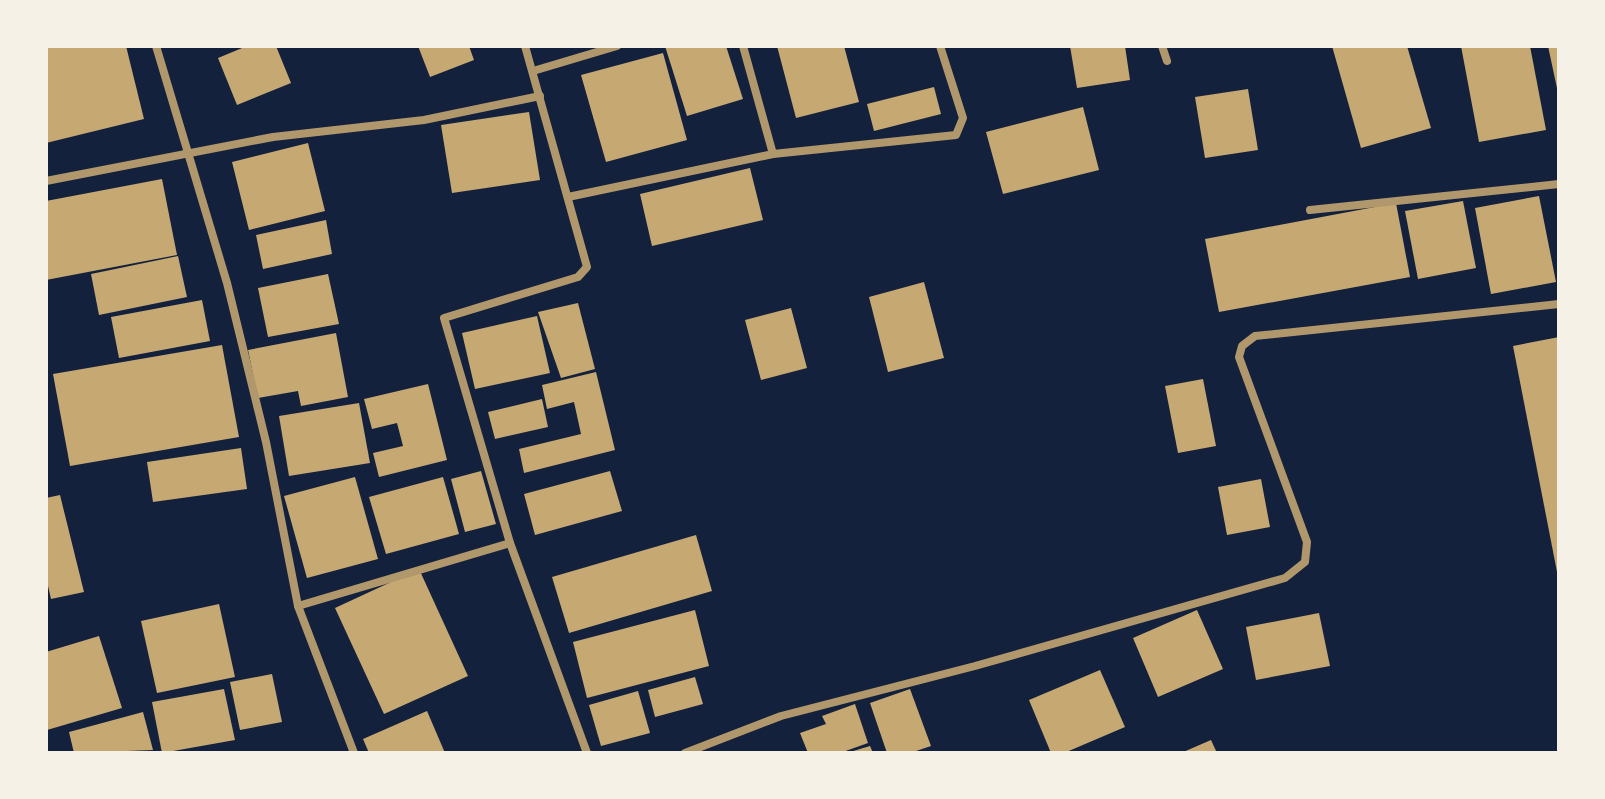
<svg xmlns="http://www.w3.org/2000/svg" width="1605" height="799" font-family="Barlow,sans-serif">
<rect width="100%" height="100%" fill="#14213d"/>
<g fill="#c6a872">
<path d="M46,46H126L144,119L46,143Z"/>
<path d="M247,46H276L291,83L237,105L218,58Z"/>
<path d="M418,46H469L474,60L430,77Z"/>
<path d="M665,46H726L743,99L687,116Z"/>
<path d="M777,46H844L859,102L796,118Z"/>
<path d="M1070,46H1125L1130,80L1077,88Z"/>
<path d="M1332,46H1407L1431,128L1361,148Z"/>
<path d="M1461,46H1530L1546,130L1479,142Z"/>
<path d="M1548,46H1559V93H1558Z"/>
<path d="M663,53L687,140L606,162L581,75Z"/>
<path d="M934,87L941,114L874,131L867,104Z"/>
<path d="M1248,89L1258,150L1205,158L1195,97Z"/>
<path d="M1083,107L1099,170L1003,194L986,132Z"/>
<path d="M529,112L540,180L452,193L441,125Z"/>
<path d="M308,143L325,211L249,230L232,162Z"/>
<path d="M750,168L763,220L652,246L640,194Z"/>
<path d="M162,179L177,255L46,280V201Z"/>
<path d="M1539,196L1556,282L1491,294L1475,208Z"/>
<path d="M1463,201L1476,268L1418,279L1405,211Z"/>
<path d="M1396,203L1410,277L1219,312L1205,239Z"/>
<path d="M326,220L332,254L263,269L256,235Z"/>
<path d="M178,256L187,297L99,315L91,274Z"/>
<path d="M328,274L339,324L268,337L258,288Z"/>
<path d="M924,282L944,358L888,372L869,297Z"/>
<path d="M202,300L210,341L119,358L111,317Z"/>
<path d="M578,303L595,369L561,378L538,312Z"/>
<path d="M791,308L807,368L761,380L745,320Z"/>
<path d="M537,316L550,373L475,389L462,333Z"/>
<path d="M336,333L348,397L301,406L298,391L258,398L248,350Z"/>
<path d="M1559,337V577H1558L1513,346Z"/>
<path d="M222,345L239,437L70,466L53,374Z"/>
<path d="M596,372L615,450L524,473L519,449L581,434L574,402L547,409L542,385Z"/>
<path d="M1203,379L1216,446L1178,453L1165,386Z"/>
<path d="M428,384L447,460L379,477L373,453L403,446L397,423L372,429L364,399Z"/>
<path d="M542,399L548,427L495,439L488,412Z"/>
<path d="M359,403L370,463L289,476L279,416Z"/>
<path d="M241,448L247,489L153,502L147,462Z"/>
<path d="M481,471L496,524L465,532L451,479Z"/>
<path d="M610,471L622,511L535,535L524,494Z"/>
<path d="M355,477L378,559L307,578L284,496Z"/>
<path d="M443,477L459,534L386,554L369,497Z"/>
<path d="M1261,479L1270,527L1227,535L1218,487Z"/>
<path d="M60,495L84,592L51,599L46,577V498Z"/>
<path d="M696,535L712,591L569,633L552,577Z"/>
<path d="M419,569L468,676L384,714L335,608Z"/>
<path d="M219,604L235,677L157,693L141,621Z"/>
<path d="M695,610L709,666L587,698L573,642Z"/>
<path d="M1197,610L1223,669L1158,697L1133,638Z"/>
<path d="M1319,613L1330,666L1256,680L1246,627Z"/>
<path d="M99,636L122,708L47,730L46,652Z"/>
<path d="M1100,670L1125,727L1064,753H1051L1029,700Z"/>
<path d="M272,674L282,722L240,730L230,682Z"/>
<path d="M695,677L703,704L655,717L648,690Z"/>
<path d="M224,689L235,740L162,753L152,702Z"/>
<path d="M910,689L931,746L910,753H887L870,703Z"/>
<path d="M638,691L650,733L601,746L589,705Z"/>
<path d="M855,704L868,743L840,753H808L800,733L826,724L822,716Z"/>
<path d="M427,711L445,753H369L363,739Z"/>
<path d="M143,712L153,750L74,753L69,732Z"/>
<path d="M1211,740L1217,753H1181Z"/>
<path d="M870,746L873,753H850V752Z"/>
</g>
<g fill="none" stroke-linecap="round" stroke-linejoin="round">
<g stroke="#b1986c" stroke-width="8">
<path d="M156,46L227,283L266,442L298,606L354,753"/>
<path d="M1162,46L1167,61"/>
<path d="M533,71L617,46"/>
<path d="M773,154L956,135L963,118L940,46"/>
<path d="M46,181L273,137L424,120L540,96"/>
<path d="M568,197L773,154L743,46"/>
<path d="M1310,210L1559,184"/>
<path d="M510,543L444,318L578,277L587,267L525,46"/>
<path d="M298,606L510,543L587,753"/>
<path d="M685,753L781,716L975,666L1285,578L1305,562L1307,542L1239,357L1242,346L1255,336L1559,304"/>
</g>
</g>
<rect width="1605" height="799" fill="none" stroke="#f6f1e7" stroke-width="96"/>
</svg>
